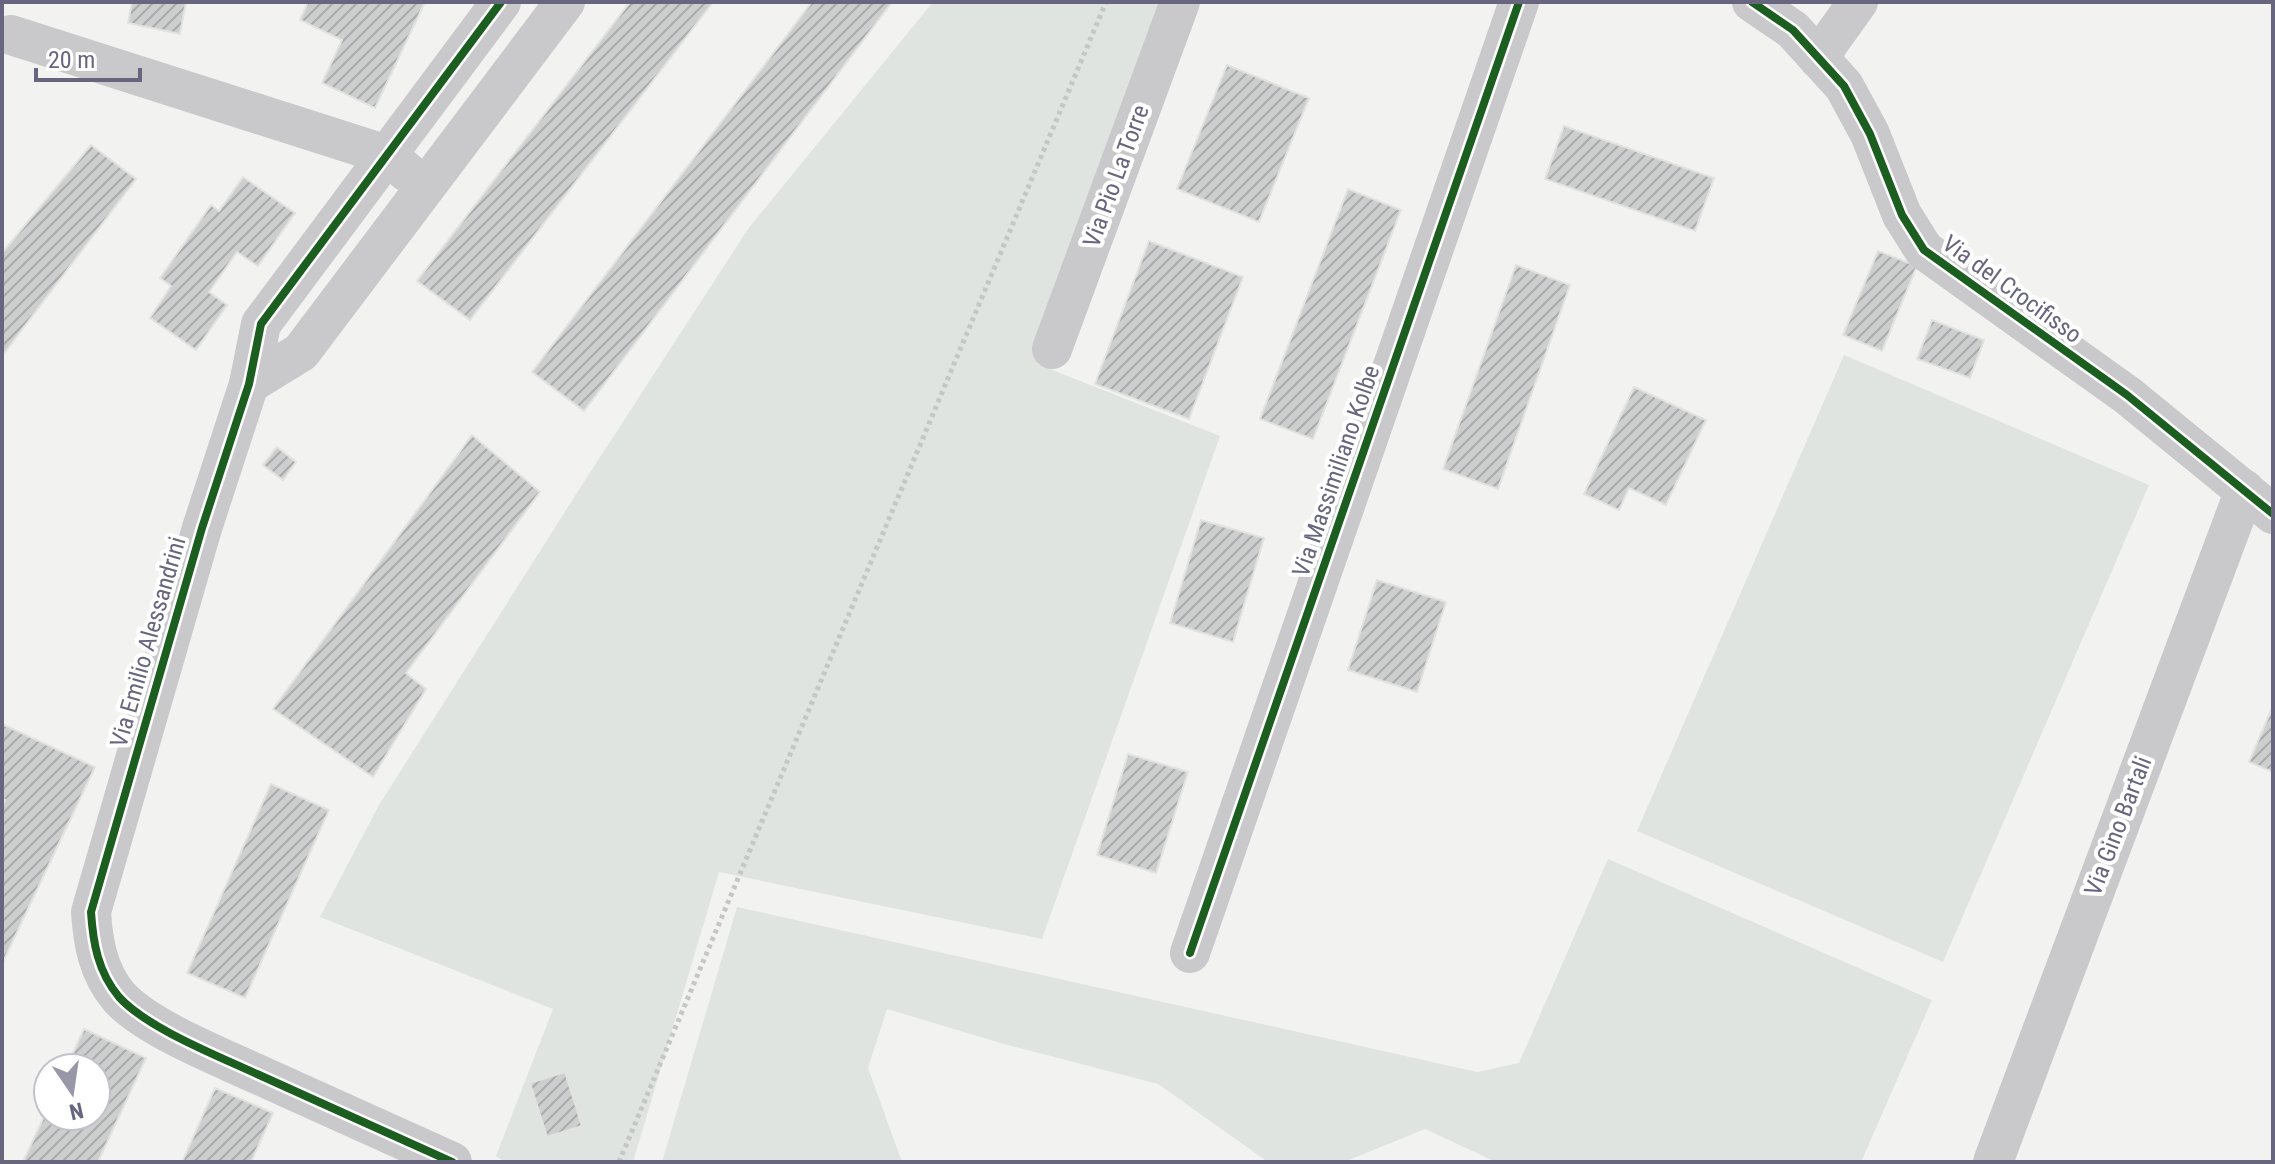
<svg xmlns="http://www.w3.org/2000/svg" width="2275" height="1164" font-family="'Roboto Condensed',sans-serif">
<defs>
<pattern id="building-hatch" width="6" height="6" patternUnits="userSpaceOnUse" patternTransform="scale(2)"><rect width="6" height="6" fill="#cdcece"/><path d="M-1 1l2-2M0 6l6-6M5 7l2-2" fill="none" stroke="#aaabac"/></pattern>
</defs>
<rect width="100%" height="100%" fill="#f2f3f1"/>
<g fill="#dfe4e0">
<path d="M933,2H1171L1037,364L1220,436L1042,939L719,872L633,1162H504L496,1156L553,1009L320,917L379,805L580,488L748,229Z"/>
<path d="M1844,355L2149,485L1943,962L1637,831Z"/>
<path d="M1608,859L1932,1000L1861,1162H1496L1425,1129L1344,1162H1268L1158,1084L1004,1044L887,1009L868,1068L902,1162H662L737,907L1477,1072L1519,1063Z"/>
</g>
<g fill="url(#building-hatch)" stroke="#e2e2e1" stroke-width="2">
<path d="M132,2H186L180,34L128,23Z"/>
<path d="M308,2H425L375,108L322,83L342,40L300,20Z"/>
<path d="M630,2H713L470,320L417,281Z"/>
<path d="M812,2H892L584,411L532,372Z"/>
<path d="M1227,65L1309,98L1259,222L1177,189Z"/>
<path d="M1564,126L1714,178L1695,231L1545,179Z"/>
<path d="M91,145L136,179L2,356V253Z"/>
<path d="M243,177L295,213L258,266L237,252L209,292L227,305L196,350L150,318L171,286L160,278L211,205L219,211Z"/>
<path d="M1348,189L1401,210L1313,439L1260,419Z"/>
<path d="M1149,241L1243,277L1189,419L1095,384Z"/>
<path d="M1878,251L1917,266L1882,351L1843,335Z"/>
<path d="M1516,265L1570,285L1498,489L1443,469Z"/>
<path d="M1932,320L1984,340L1970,378L1917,359Z"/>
<path d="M1634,387L1706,420L1666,505L1629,488L1619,510L1584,494Z"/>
<path d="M472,435L540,492L406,673L426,689L373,777L273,709Z"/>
<path d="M277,447L296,462L283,480L263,465Z"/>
<path d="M1201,520L1264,538L1233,642L1170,623Z"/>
<path d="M1377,580L1446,602L1417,692L1348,670Z"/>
<path d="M2273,706V772L2249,762Z"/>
<path d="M2,724L95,767L2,964V807L5,800L2,798Z"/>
<path d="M1128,754L1188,772L1156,873L1097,855Z"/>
<path d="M271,784L329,810L245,998L187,973Z"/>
<path d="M84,1029L146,1058L98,1162H23L48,1108V1116H96V1068H66Z"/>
<path d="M565,1072L582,1126L547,1137L530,1083Z"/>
<path d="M215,1088L273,1113L251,1162H182Z"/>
</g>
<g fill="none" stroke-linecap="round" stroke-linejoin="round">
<path stroke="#c6c6c7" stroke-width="5" stroke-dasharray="4 4" stroke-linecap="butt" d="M619,1162L1106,2"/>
<g stroke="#c9c9cb" stroke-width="40">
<path d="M1752,2L1793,30L1844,86L1870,134L1902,215L1924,250L2127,395L2273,514"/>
<path d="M11,35L387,155L407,172"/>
<path d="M1818,58L1858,2"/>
<path d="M1052,349L1180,2"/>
<path d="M249,384L301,352L565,2"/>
<path d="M1190,953L1519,2"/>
<path d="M452,1162C387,1133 322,1103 257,1074C218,1056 147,1028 119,997C98,972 93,943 91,912L202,528L249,384L261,324L501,2"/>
<path d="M1993,1162L2245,490"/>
</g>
<defs>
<g id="cycleway">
<path d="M1752,2L1793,30L1844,86L1870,134L1902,215L1924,250L2127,395L2273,514"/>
<path d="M1190,953L1519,2"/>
<path d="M452,1162C387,1133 322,1103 257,1074C218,1056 147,1028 119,997C98,972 93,943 91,912L202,528L249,384L261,324L501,2"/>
</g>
</defs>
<use href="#cycleway" stroke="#fff" stroke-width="13"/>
<use href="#cycleway" stroke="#1b5e20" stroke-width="8"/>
</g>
<g text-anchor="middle" stroke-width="8" stroke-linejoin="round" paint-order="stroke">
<g font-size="24" fill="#68667f" stroke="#fff">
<text transform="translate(1116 176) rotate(-70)" y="8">Via Pio La Torre</text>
<text transform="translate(2012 289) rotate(36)" y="8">Via del Crocifisso</text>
<text transform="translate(1336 471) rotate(-71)" y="8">Via Massimiliano Kolbe</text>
<text transform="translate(148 642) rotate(-74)" y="8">Via Emilio Alessandrini</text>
<text transform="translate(2118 826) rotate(-69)" y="8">Via Gino Bartali</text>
</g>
</g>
<rect width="2275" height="1164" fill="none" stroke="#68667f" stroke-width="8"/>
<g transform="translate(72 1092) rotate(167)"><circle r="38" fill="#ffffff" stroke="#c3c2cc" stroke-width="2"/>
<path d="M0-6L14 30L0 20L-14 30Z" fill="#9897a7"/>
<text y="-12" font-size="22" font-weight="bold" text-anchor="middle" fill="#68667f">N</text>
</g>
<path d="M36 68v12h104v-12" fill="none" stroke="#68667f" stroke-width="4"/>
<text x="48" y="68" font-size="24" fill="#68667f" stroke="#ffffff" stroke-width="6" paint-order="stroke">20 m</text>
</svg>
